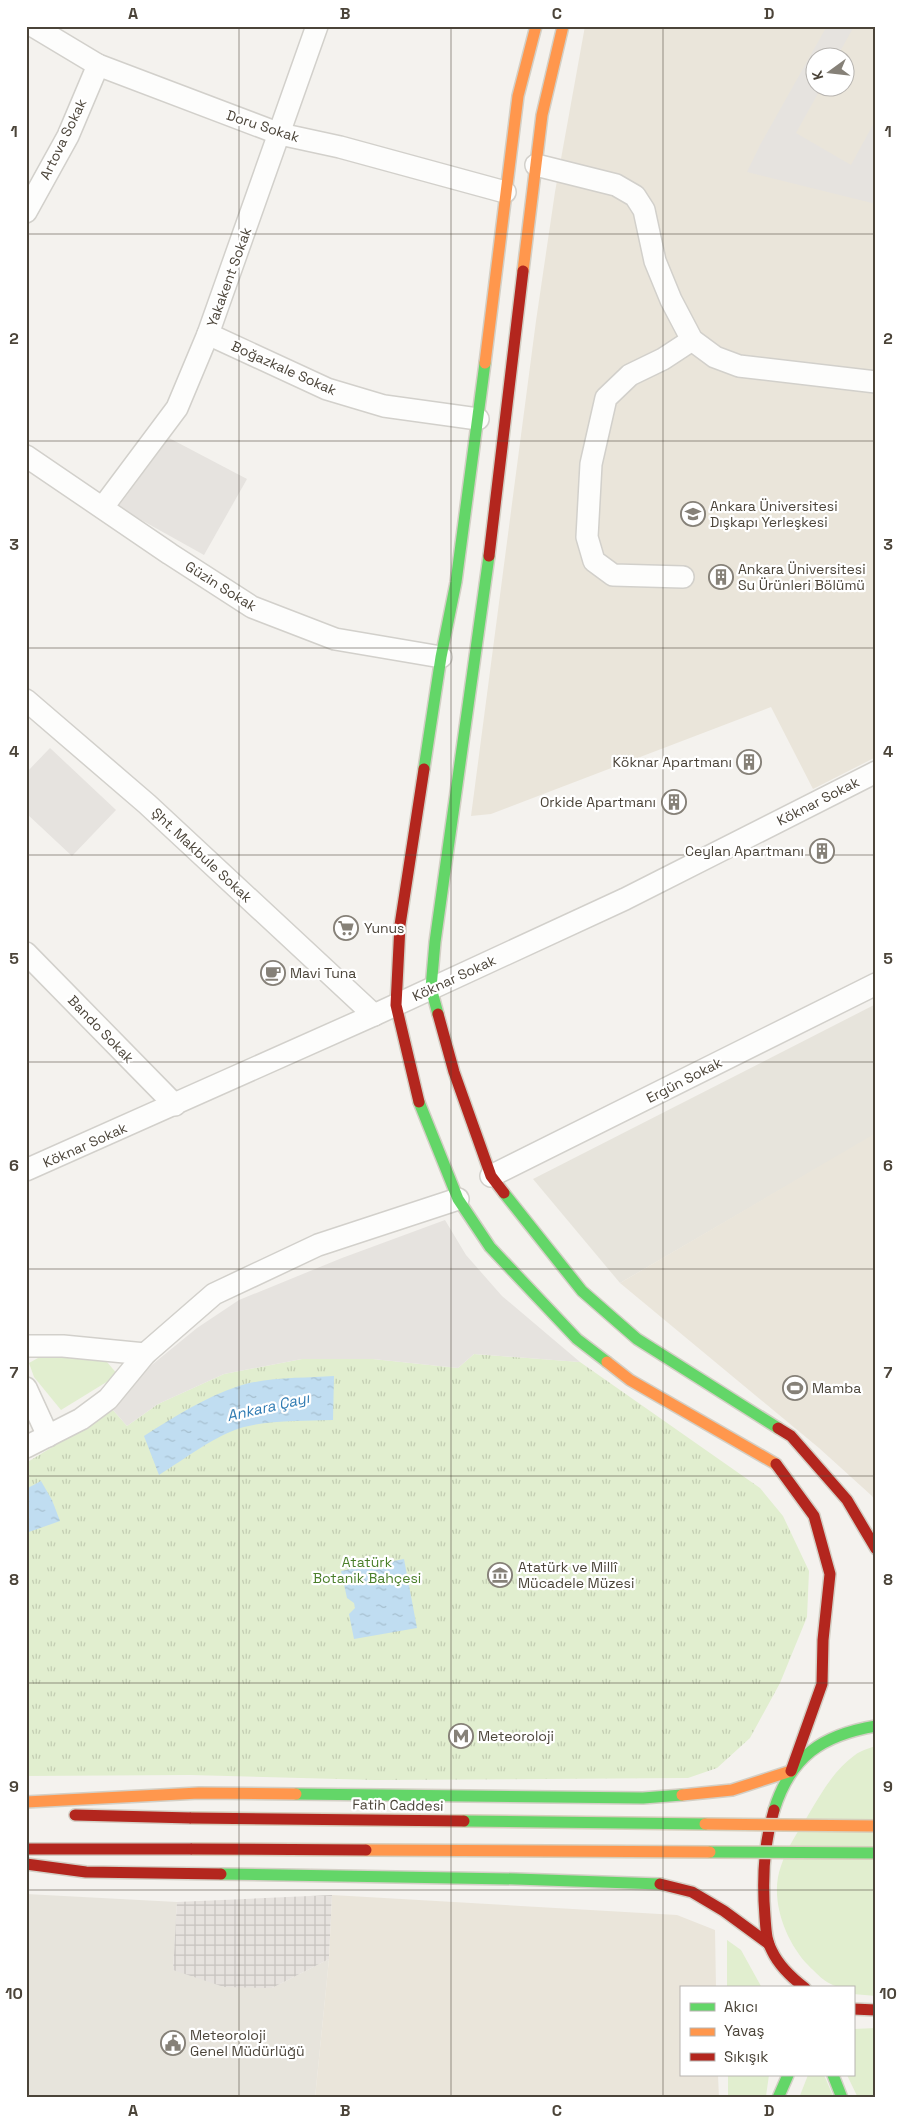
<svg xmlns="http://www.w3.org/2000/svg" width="902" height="2124" font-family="'Space Grotesk',sans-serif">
<defs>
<pattern id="industrial-grid" width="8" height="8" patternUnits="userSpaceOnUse" patternTransform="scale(1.25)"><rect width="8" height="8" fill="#e6e2de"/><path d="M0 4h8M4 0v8" fill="none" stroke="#c7c3bf"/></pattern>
<pattern id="park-tufts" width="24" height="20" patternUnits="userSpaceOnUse" patternTransform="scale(1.25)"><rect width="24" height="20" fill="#e1eecf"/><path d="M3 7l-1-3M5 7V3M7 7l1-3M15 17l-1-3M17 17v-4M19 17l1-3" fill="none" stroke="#c3cdb2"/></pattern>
<pattern id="water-ripples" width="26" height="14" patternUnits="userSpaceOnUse" patternTransform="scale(1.25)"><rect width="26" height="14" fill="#c0ddf1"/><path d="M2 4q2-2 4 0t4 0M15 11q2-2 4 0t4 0" fill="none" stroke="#a6bfcf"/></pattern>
</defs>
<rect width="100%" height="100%" fill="#f4f2ee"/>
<g fill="#e7e4dc">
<path d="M876,1004V1134L620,1283L533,1179Z"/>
<path d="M26,1894L177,1902L173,1970L272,1988L329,1959L315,2098H26Z"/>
</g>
<path fill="url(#industrial-grid)" d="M332,1895L329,1959L272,1988L224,1987L173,1970L177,1902Z"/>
<g fill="#eae5da" fill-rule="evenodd">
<path d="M585,26H876V757L813,789L771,707L491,814L471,816L536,321L555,192ZM814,58H844V88H814Z"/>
<path d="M876,1133V1502L872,1496L819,1448L620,1283Z"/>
<path d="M332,1895L677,1915L715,1930L716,1988H681V2075H718L719,2098H315L329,1959Z"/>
</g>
<g fill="#e1eecf">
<path d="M47,1353L71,1355L107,1362L118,1375L61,1410L34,1377L29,1363Z"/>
<path d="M876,1746V1996L853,1994V1988C830,1988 824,1981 808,1965C785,1941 769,1898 781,1866C787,1847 800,1829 810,1812C822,1792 835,1769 855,1755C860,1751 869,1748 876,1746Z"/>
<path d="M727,1940L741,1950L762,1988H727Z"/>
<path d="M876,2028V2098H858L847,2075H853V2029Z"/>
<path d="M728,2075H769L766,2096L764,2098H728Z"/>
<path d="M808,2075H824L834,2098H799Z"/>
</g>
<path fill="url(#park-tufts)" d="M474,1354L580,1362L760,1488L783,1516L809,1571L807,1617L780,1683L750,1738L717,1768L688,1778L375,1780L190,1775L26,1776V1463L113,1410L127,1426L158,1404L224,1374L302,1359H373L458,1368Z"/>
<g fill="#e6e3df">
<path d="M827,26L853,28L837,57L814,58V88H821L796,133L851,165L876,119V204L747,172L760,145Z"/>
<path d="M169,438L247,479L204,555L118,507Z"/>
<path d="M50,748L116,810L72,856L26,813V773Z"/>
<path d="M445,1220L466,1255L502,1296L580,1362L474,1354L458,1368L373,1359H302L224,1374L158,1404L127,1426L113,1410L148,1368L197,1328L239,1300L342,1258Z"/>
</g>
<g fill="url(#water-ripples)">
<path d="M334,1376L333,1420C304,1421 272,1420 244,1427C217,1434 183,1460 159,1475L144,1436C174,1417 205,1397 239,1386C266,1377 306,1378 334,1376Z"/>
<path d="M41,1481L52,1500L60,1521L26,1533V1489Z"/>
<path d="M404,1559L417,1628L354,1639L349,1614L355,1608L354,1603L347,1598L341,1571Z"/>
</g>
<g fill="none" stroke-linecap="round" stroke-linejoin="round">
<defs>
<g id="street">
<path d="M33,26L98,65L280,134L340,147L505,192"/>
<path d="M536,165L616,185L635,196L644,210L655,261L671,300L692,340L715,357L739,366L876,382"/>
<path d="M26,212L68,136L98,65"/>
<path d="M208,334L327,389L384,406L478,419"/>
<path d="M26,456L170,554L252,607L335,639L441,657"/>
<path d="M103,507L177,408L208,334L317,26"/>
<path d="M683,577L613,575L594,561L587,537L591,464L606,398L630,375L663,359L692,340"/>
<path d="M26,700L147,804L374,1015"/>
<path d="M26,953L175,1105"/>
<path d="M26,1170L374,1015L625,899L876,772"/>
<path d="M491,1176L876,984"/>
<path d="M26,1346H63L145,1354"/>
<path d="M26,1388L48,1436"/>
<path d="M26,1447L81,1419L108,1399L145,1354L214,1294L318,1245L458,1199"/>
</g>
<g id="fast">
<path d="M424,769L441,657L456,582L485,363"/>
<path d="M438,1014L431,988L435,942L489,556"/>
<path d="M419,1102L458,1199L490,1247L577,1339L607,1362"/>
<path d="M504,1193L582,1291L637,1339L778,1428"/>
<path d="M296,1794L643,1798L682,1795"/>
<path d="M774,1810C791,1756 822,1735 876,1726"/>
<path d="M221,1874L516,1879L660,1884"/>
<path d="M833,2075L842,2098"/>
<path d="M778,2098L788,2075"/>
</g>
<g id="slow">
<path d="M523,271L542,115L563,26"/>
<path d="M485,363L518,96L536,26"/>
<path d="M607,1362L630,1380L776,1464"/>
<path d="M682,1795L732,1790L791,1771"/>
<path d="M26,1802L199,1793L296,1794"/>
</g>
<g id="jam">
<path d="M489,556L523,271"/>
<path d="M438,1014L454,1072L491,1176L504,1193"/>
<path d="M419,1102L396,1005L400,925L424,769"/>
<path d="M778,1428L791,1436L847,1500L876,1549"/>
<path d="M776,1464L814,1516L830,1574L823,1640L822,1684L791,1771"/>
<path d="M774,1810C763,1846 762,1881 765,1917C766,1929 766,1941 772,1951C779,1966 792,1978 805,1988"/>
<path d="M75,1815L191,1818"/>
<path d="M26,1849H192"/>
<path d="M26,1864L86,1872L221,1874"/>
<path d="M660,1884L692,1892L724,1911L769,1944"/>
<path d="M853,2009L876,2010"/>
</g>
</defs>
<use href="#street" stroke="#d2d0cb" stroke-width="24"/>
<use href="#fast" stroke="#d3cfc5" stroke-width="14"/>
<use href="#slow" stroke="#d3cfc5" stroke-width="14"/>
<use href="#jam" stroke="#d3cfc5" stroke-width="14"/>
<use href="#street" stroke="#fdfdfc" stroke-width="21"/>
<use href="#fast" stroke="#63d668" stroke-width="11"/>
<use href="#slow" stroke="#ff974d" stroke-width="11"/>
<use href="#jam" stroke="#b3261e" stroke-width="11"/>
<defs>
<g id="fast-bridge">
<path d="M464,1821L705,1824"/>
<path d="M710,1852L876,1853"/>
</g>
<g id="slow-bridge">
<path d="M705,1824L876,1826"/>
<path d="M366,1850L710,1852"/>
</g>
<g id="jam-bridge">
<path d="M191,1818L464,1821"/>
<path d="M192,1849L366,1850"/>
</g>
</defs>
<use href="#fast-bridge" stroke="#d6cebb" stroke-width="14" stroke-linecap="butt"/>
<use href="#slow-bridge" stroke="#d6cebb" stroke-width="14" stroke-linecap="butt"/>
<use href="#jam-bridge" stroke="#d6cebb" stroke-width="14" stroke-linecap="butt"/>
<use href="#fast-bridge" stroke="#63d668" stroke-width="11"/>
<use href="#slow-bridge" stroke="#ff974d" stroke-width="11"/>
<use href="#jam-bridge" stroke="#b3261e" stroke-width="11"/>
</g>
<path fill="none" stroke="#4b4439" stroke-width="1" stroke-opacity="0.55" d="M239,26V2098M451,26V2098M663,26V2098M26,234H876M26,441H876M26,648H876M26,855H876M26,1062H876M26,1269H876M26,1476H876M26,1683H876M26,1890H876"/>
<defs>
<symbol id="university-ring" viewBox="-11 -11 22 22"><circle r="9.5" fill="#fff" stroke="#868178" stroke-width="1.5"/><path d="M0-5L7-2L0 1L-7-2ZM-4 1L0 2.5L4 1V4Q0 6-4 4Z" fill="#868178"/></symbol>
<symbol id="building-ring" viewBox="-11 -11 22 22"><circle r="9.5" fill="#fff" stroke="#868178" stroke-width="1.5"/><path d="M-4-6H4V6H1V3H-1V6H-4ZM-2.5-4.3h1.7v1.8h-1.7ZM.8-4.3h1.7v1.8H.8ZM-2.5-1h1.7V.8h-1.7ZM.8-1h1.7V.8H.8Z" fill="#868178"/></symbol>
<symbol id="supermarket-ring" viewBox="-11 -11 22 22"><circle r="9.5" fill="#fff" stroke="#868178" stroke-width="1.5"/><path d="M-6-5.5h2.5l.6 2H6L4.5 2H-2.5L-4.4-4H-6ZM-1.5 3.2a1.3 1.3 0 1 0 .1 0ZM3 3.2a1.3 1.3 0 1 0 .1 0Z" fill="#868178"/></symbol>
<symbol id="cafe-ring" viewBox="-11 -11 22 22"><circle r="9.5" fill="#fff" stroke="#868178" stroke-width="1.5"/><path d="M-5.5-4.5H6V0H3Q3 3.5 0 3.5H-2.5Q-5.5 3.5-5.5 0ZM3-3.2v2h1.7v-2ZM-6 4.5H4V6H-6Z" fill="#868178"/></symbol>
<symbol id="stadium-ring" viewBox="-11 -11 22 22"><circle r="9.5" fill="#fff" stroke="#868178" stroke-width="1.5"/><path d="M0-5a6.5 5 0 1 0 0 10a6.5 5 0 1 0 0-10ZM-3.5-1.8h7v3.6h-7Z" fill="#868178"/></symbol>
<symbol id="museum-ring" viewBox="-11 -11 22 22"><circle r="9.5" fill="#fff" stroke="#868178" stroke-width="1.5"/><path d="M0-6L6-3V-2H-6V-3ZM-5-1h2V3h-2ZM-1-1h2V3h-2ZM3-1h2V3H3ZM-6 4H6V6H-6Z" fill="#868178"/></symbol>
<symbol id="metro-ring" viewBox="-11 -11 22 22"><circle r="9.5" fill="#fff" stroke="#868178" stroke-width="1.5"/><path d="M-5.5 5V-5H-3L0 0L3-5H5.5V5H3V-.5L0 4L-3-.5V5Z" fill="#868178"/></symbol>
<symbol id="civic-ring" viewBox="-11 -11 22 22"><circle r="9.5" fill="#fff" stroke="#868178" stroke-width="1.5"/><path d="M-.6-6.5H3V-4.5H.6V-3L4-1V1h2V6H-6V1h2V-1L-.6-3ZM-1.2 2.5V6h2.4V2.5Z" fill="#868178"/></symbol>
</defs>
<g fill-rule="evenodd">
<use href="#university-ring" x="679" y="500" width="28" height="28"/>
<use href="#building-ring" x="707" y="563" width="28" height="28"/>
<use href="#building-ring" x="735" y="748" width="28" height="28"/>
<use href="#building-ring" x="660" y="788" width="28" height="28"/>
<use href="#building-ring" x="808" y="837" width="28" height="28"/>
<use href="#supermarket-ring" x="332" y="914" width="28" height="28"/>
<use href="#cafe-ring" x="259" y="959" width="28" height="28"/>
<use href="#stadium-ring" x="781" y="1374" width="28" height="28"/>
<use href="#museum-ring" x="486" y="1561" width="28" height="28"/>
<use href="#metro-ring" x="447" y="1722" width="28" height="28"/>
<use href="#civic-ring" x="159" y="2029" width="28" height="28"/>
</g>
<g text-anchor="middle" stroke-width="4.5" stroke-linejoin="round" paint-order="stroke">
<g font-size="14" fill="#4b4439" stroke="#fff">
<text transform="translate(263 126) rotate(18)" y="5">Doru Sokak</text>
<text transform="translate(63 139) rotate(-64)" y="5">Artova Sokak</text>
<text transform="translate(229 277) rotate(-70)" y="5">Yakakent Sokak</text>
<text transform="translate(284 368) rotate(24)" y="5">Boğazkale Sokak</text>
<text transform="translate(221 586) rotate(32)" y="5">Güzin Sokak</text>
<text transform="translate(818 801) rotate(-27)" y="5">Köknar Sokak</text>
<text transform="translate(202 855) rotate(43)" y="5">Şht. Makbule Sokak</text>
<text transform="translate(454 978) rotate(-25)" y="5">Köknar Sokak</text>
<text transform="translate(101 1029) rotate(46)" y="5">Bando Sokak</text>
<text transform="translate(684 1080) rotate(-27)" y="5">Ergün Sokak</text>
<text transform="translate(85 1145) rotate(-24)" y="5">Köknar Sokak</text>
<text transform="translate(398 1805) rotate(1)" y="5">Fatih Caddesi</text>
</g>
<g font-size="14" fill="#4b4439" stroke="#fff" text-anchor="start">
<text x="710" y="511">Ankara Üniversitesi<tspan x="710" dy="16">Dışkapı Yerleşkesi</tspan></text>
<text x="738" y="574">Ankara Üniversitesi<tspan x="738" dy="16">Su Ürünleri Bölümü</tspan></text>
<text x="732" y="767" text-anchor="end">Köknar Apartmanı</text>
<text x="656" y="807" text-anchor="end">Orkide Apartmanı</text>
<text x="804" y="856" text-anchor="end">Ceylan Apartmanı</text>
<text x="364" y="933">Yunus</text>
<text x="290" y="978">Mavi Tuna</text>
<text x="812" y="1393">Mamba</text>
<text x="518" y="1572">Atatürk ve Millî<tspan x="518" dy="16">Mücadele Müzesi</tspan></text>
<text x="478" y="1741">Meteoroloji</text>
<text x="190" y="2040">Meteoroloji<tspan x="190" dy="16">Genel Müdürlüğü</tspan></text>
</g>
<g font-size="14" fill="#4a7f2a" stroke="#fff">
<text x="367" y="1567">Atatürk<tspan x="367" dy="16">Botanik Bahçesi</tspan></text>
</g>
<g font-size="15" font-style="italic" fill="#2e7ab2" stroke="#fff">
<text transform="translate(268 1407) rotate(-13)" y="5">Ankara Çayı</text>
</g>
</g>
<rect width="902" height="2124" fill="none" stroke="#ffffff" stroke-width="55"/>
<rect x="680" y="1986" width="175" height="90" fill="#ffffff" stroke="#b7b4b0"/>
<rect x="690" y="2003" width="25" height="8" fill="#63d668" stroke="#b7b4b0"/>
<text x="724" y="2012" font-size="15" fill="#4b4439">Akıcı</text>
<rect x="690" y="2028" width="25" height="8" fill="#ff974d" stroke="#b7b4b0"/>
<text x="724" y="2036" font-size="15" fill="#4b4439">Yavaş</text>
<rect x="690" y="2053" width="25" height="8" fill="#b3261e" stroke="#b7b4b0"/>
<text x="724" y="2062" font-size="15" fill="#4b4439">Sıkışık</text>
<g transform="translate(830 72) rotate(255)"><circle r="24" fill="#ffffff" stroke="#b7b4b0"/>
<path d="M0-4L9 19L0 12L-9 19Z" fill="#868178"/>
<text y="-8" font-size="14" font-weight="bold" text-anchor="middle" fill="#4b4439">K</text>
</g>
<rect x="28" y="28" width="846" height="2068" fill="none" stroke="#4b4439" stroke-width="2"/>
<g font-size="16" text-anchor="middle" font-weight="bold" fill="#4b4439">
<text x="133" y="19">A</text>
<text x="345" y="19">B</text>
<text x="557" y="19">C</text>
<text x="769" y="19">D</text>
<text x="14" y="137">1</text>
<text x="888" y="137">1</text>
<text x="14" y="344">2</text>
<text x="888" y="344">2</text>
<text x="14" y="550">3</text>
<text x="888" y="550">3</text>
<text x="14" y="757">4</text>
<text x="888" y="757">4</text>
<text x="14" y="964">5</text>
<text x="888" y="964">5</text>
<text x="14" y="1171">6</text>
<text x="888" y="1171">6</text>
<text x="14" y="1378">7</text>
<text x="888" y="1378">7</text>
<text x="14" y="1585">8</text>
<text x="888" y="1585">8</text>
<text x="14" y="1792">9</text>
<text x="888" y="1792">9</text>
<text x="14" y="1999">10</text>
<text x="888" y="1999">10</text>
<text x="133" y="2116">A</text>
<text x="345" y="2116">B</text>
<text x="557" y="2116">C</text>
<text x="769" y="2116">D</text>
</g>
</svg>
